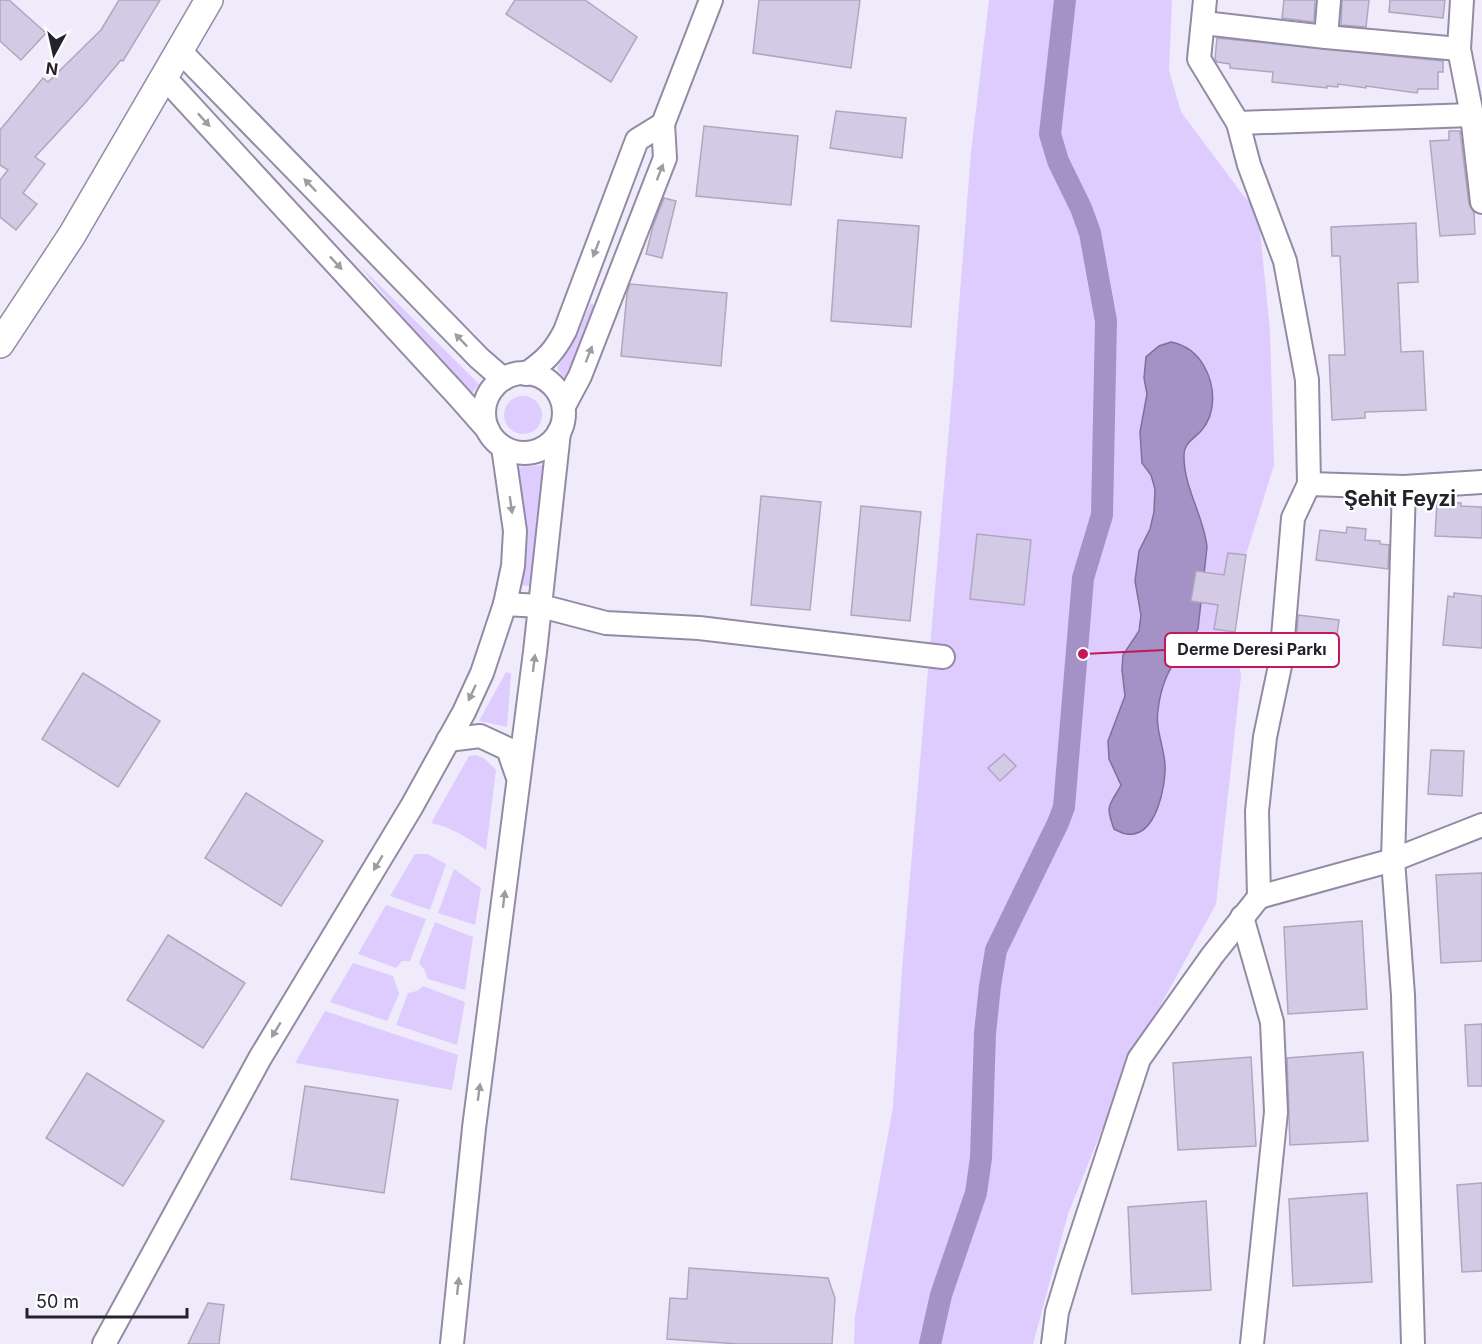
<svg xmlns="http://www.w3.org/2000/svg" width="1482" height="1344" font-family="Inter,sans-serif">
<rect width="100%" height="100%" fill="#f0ebfb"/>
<g fill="#ddccfd">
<path d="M989,0H1172L1169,70L1181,112L1243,195L1258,210L1270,331L1274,465L1246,555L1235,631L1241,676L1216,904L1128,1065L1068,1214L1033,1344H854L855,1316L893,1107L902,969L953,382L971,152Z"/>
<path d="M359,265L479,384L470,396Z"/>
<path d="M591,303L596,307L567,382L557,368L577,335Z"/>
<circle cx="523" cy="415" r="19"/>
<path d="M545,465L530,586L521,585L527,531L517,467Z"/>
<path d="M506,672L511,674L507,727L479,721Z"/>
<path d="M476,755L484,758L496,770L486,850C469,839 452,827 431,823L469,756Z"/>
<path d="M415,854H427L446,864L430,910L390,896Z"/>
<path d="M454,869L481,888L475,925L438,913Z"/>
<path d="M386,905L426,919L410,961H402L396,968L358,954Z"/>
<path d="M435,922L473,937L465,990L428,979L424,969L419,963Z"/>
<path d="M353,963L393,976L399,994L387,1021L330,1002Z"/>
<path d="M423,986L465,1002L457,1045L396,1025L408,993L417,991Z"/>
<path d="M325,1011L458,1055L452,1090L295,1063Z"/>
</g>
<path fill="#a491c5" stroke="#7e7097" stroke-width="1.5" d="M1171,342C1186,345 1196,352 1204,366C1215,385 1217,413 1201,431C1193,440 1183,443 1184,457C1184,488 1204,517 1207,547L1198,629C1192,640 1184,648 1177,659C1166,673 1160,693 1158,710C1155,728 1164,747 1165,765C1166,786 1156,838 1127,834C1123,834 1118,831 1114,829C1105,804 1109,807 1121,785L1109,759L1108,741L1125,696L1122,670L1123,655L1139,631L1141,615L1135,581L1139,551L1150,529L1154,512L1155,489L1151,475L1142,463L1140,432L1147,394L1144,378L1146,357L1159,346Z"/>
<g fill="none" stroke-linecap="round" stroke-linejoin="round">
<path stroke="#a491c5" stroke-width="22" d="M930,1344L941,1295L976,1193L981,1158L985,1033L990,986L996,950L1058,823L1064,807L1083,578L1102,515L1106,321L1090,233L1081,208L1058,161L1050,134L1065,0"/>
</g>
<g fill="#d3cae5" stroke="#afa6c0" stroke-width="1.5">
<path d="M0,0H9L46,33L21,60L0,41Z"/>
<path d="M119,0H160L123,61L121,60L85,103L35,157L45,164L23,193L37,204L16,230L0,217V180L8,170L0,165V130L43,78L48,82L101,30Z"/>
<path d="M515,0H585L637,37L611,82L506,14Z"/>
<path d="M759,0H860L851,68L753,53Z"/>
<path d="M1284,0H1315L1314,22L1282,18Z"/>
<path d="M1342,0H1369L1366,27L1341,25Z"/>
<path d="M1390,0H1445L1443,18L1389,12Z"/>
<path d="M1217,38L1443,61V72H1438V89H1418L1417,93L1366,86V88L1338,84V87L1327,86V88L1272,82L1273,72L1230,68V64L1217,62L1215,59Z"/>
<path d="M836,111L906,118L902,158L830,148Z"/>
<path d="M704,126L798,136L791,205L696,196Z"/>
<path d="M1449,131H1460L1469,204L1474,213L1475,234L1440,236L1430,141L1449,140Z"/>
<path d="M664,198L676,201L662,258L646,254L653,226Z"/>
<path d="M838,220L919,226L911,327L831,321Z"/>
<path d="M1416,223L1418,282L1398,283L1401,352L1423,351L1426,410L1365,412V418L1332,420L1329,355H1345L1340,256H1332L1331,227Z"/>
<path d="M630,284L727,293L721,366L621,356L627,294Z"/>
<path d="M761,496L821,502L810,610L751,605Z"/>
<path d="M1437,502L1461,503V506L1482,507V538L1435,536Z"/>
<path d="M861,506L921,512L910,621L851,615Z"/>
<path d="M1347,527L1366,529L1365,540L1380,541V544L1389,545L1388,569L1316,560L1320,530L1346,533Z"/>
<path d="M977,534L1031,540L1024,605L970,599Z"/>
<path d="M1228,553L1246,555L1235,632L1214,629L1218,605L1191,601L1196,571L1224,575Z"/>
<path d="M1454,593L1482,596V648L1443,645L1448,596L1454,597Z"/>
<path d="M1298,615L1339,620L1335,651L1296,647Z"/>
<path d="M83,673L160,721L118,787L42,739Z"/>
<path d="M1431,750L1464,751L1462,796L1428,794Z"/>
<path d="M1004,754L1016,766L1000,781L988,768Z"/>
<path d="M246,793L323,841L281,906L205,858Z"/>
<path d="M1482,873V961L1441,963L1436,875Z"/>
<path d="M1362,921L1367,1009L1288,1014L1284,927Z"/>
<path d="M168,935L245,983L203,1048L127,1000Z"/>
<path d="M1482,1024V1086H1468L1465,1025Z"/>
<path d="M1363,1052L1368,1141L1290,1145L1287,1058Z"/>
<path d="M1251,1057L1256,1146L1178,1150L1173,1063Z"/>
<path d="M87,1073L164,1121L123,1186L46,1138Z"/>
<path d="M305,1086L398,1100L384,1193L291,1179Z"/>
<path d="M1482,1183V1271L1462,1272L1457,1185Z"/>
<path d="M1367,1193L1372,1282L1293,1286L1289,1199Z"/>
<path d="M1206,1201L1211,1290L1132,1294L1128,1207Z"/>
<path d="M689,1268L828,1278L835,1298L832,1344H739L667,1339L670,1298L687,1299Z"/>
<path d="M208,1303L224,1305L219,1344H188Z"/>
</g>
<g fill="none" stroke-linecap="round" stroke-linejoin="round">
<defs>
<g id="minor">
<path d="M1462,0L1459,49L1472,115L1482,202"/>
<path d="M1204,23L1326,37L1329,0"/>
<path d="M1326,37L1459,49"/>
<path d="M180,51L479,358L503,379"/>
<path d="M164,77L458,396L488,430"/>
<path d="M1238,123L1472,115"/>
<path d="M663,124L711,0"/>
<circle cx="524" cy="413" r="40"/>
<path d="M526,374C546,360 554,352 565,331L637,140L663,124L665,158L580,376L564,406"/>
<path d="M1309,484L1404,487L1393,860L1403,995L1413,1344"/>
<path d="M1404,487L1482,482"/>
<path d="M505,604L541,606L606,623L699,628L943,657"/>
<path d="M448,740L480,736L508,749L517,775"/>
<path d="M1259,897L1393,860L1482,825"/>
<path d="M1242,917L1272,1022L1276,1112L1252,1344"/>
<path d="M104,1344L260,1058L412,806L464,712L482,673L505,604L513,566L515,531L503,447"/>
<path d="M452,1344L474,1128L535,652L559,432"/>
<path d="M1053,1344L1057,1312L1070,1269L1139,1059L1212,956L1259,897L1257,811L1265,737L1281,661L1293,518L1309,484L1307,380L1285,261L1249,165L1238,123L1199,59L1205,0"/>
</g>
<path id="tertiary" d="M0,344L72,235L209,0"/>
</defs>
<use href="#minor" stroke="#938ba4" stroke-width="26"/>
<use href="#tertiary" stroke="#938ba4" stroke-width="30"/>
<use href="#minor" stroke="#fff" stroke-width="22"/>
<use href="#tertiary" stroke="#fff" stroke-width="27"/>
</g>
<defs><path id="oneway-solid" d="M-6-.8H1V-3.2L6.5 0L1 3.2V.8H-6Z" transform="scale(1.5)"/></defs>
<g fill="#9d9ca0">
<use href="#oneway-solid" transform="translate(204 120) rotate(47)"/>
<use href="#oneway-solid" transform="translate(660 172) rotate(-69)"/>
<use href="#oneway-solid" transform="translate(310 185) rotate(-134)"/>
<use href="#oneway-solid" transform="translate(596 249) rotate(111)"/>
<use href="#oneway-solid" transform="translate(336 263) rotate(47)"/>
<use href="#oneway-solid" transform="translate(461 340) rotate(-134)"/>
<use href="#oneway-solid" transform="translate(589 354) rotate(-69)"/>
<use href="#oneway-solid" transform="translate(511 505) rotate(82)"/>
<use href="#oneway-solid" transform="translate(534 663) rotate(-83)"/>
<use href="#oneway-solid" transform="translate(472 693) rotate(115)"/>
<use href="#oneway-solid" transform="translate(378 863) rotate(121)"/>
<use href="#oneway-solid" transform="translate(504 899) rotate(-83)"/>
<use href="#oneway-solid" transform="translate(276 1030) rotate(121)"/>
<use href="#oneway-solid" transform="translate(479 1092) rotate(-82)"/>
<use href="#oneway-solid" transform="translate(458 1286) rotate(-84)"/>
</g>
<g text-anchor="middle" stroke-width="4.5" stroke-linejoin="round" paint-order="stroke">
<g font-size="21" font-weight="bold" fill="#25222c" stroke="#fff">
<text x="1400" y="506">Şehit Feyzi</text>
</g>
</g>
<path fill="none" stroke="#c2185b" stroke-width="2" d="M1083 654L1165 650"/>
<circle fill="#c2185b" stroke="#fff" stroke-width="2" cx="1083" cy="654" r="6"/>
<rect fill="#fff" stroke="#c2185b" stroke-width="2" x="1165" y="633" width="174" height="34" rx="6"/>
<g font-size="16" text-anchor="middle" font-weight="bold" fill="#25222c">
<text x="1252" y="655">Derme Deresi Parkı</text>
</g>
<g transform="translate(54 54) rotate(188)" stroke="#ffffff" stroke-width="4.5" paint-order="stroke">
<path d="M0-4.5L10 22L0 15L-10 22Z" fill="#25222c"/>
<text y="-9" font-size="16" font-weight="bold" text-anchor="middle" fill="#25222c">N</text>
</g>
<path d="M27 1308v9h160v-9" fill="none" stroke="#25222c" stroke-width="3"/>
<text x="36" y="1308" font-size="18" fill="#25222c" stroke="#ffffff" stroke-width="4.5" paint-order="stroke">50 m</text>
</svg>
